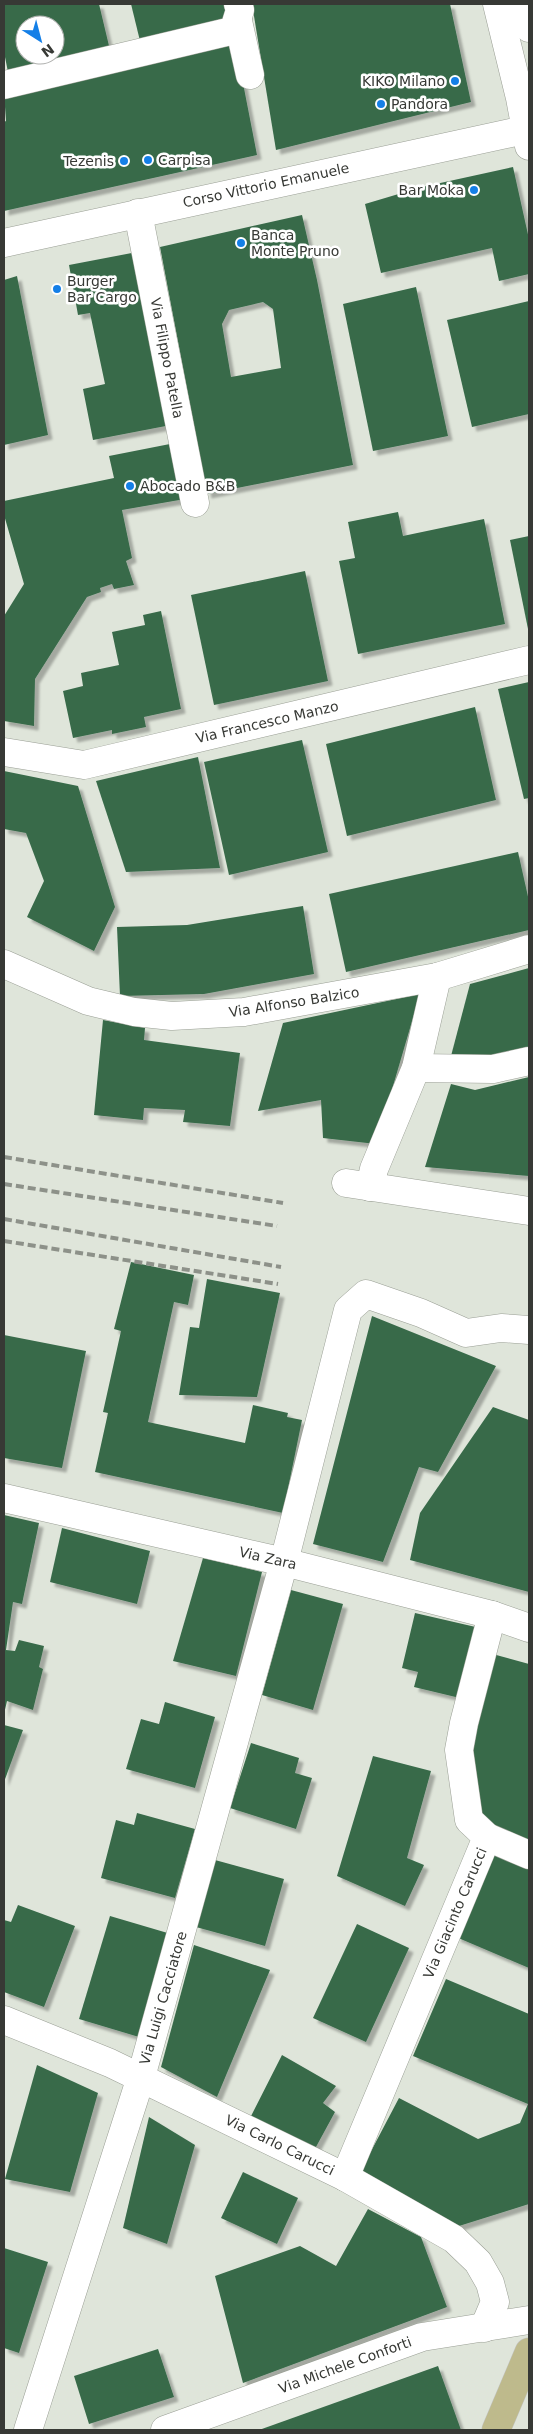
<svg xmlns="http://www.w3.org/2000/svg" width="533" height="2434" font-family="'DejaVu Sans',sans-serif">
<defs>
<filter id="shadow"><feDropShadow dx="4.5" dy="4.5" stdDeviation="1" flood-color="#0004"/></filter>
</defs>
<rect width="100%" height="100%" fill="#dfe5da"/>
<g fill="#386a4a" fill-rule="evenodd" filter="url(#shadow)">
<path d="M4,4H99L110,50L9,77L4,52ZM25,25H55V55H25Z"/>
<path d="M131,4H226L231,24L141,45Z"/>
<path d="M252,4H450L471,102L276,150Z"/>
<path d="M234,37L257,155L4,211V122L6,121L4,93Z"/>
<path d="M513,167L529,239V274L499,281L492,248L381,273L365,204L422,187Z"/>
<path d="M302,215L317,280L353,465L207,494L160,247ZM263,302L273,309L281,368L231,377L222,324L229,310Z"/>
<path d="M137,252L171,425L93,440L83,389L105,384L90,313L78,315L69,265Z"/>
<path d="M17,276L48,435L4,445V280Z"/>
<path d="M416,287L448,436L373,451L343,304Z"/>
<path d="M529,301V414L472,427L447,320Z"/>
<path d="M175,443L185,499L122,510L132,558L126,561L134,585L114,589L112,584L100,588L101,592L87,597L35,679L34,726L4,721V616L24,584L4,515V501L114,478L109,456Z"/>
<path d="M398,512L403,536L484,519L505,624L358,654L339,561L355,558L348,522Z"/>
<path d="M529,536V629H528L510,540Z"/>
<path d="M305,571L328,681L214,705L191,595Z"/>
<path d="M161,611L181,709L144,717L146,727L112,734V730L73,738L63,691L83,686L81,673L119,665L112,632L145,625L143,615Z"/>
<path d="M529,682V798L524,799L498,689Z"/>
<path d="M475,707L496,800L347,836L326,744Z"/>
<path d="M302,740L328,852L229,875L204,762Z"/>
<path d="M198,757L220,868L126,872L96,781Z"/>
<path d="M4,771L78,786L115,907L94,951L27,917L44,881L26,833L4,829Z"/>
<path d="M518,852L529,901V930L346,972L329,894Z"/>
<path d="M303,906L314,974L204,994L120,996L117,927L187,925Z"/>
<path d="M529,968V1051L469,1063L451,1056L470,984Z"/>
<path d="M420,994L376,1144L323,1138L321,1100L258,1111L283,1023Z"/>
<path d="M103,1020L145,1028L144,1040L240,1053L230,1126L183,1122L185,1110L144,1108L143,1120L94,1115Z"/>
<path d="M529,1077V1176L425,1167L451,1084L475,1090Z"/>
<path d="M131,1262L194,1275L188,1305L174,1302L148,1422L245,1443L253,1405L288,1413L287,1417L302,1420L283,1513L95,1472L108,1413L103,1412L121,1331L114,1329Z"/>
<path d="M207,1279L280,1293L257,1397L179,1395L190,1327L199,1328Z"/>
<path d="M372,1316L496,1366L438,1472L419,1467L383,1562L313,1544Z"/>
<path d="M4,1335L86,1351L62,1468L4,1458Z"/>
<path d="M493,1407L529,1420V1592L410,1560L420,1513Z"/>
<path d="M4,1515L39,1523L22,1604L13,1602L6,1650L15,1651L19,1640L44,1646L39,1667L43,1669L33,1710L7,1701L4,1714Z"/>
<path d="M62,1528L150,1551L137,1604L50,1582Z"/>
<path d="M203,1558L262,1572L236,1676L173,1661Z"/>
<path d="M291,1590L343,1604L313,1710L262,1695Z"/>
<path d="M415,1613L480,1628L464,1699L414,1687L418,1672L402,1668Z"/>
<path d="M489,1653L529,1664V1845L486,1830L465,1745Z"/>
<path d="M165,1702L215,1717L195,1788L126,1769L141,1719L159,1724Z"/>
<path d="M4,1725L23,1730L4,1782Z"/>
<path d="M251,1743L299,1758L295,1773L312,1778L296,1829L230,1808Z"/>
<path d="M373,1756L431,1771L407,1858L424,1865L405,1906L337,1876Z"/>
<path d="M137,1813L195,1829L175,1898L101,1878L116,1820L134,1825Z"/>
<path d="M495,1845L529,1860V1968L456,1937Z"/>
<path d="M215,1860L284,1879L265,1946L196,1927Z"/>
<path d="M18,1905L75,1926L44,2007L4,1992V1920L11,1922Z"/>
<path d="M110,1916L171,1934L139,2037L79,2019Z"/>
<path d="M357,1924L409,1948L366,2042L313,2018Z"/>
<path d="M194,1945L270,1970L217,2097L161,2067Z"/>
<path d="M446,1979L529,2014V2204L459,2226L359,2174L399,2098L478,2139L520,2123L528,2104L413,2056Z"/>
<path d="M282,2055L336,2086L323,2103L335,2112L310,2158L248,2122Z"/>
<path d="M37,2065L98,2093L70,2192L5,2179Z"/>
<path d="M149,2117L195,2145L167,2244L123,2228Z"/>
<path d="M243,2172L298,2198L277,2244L221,2218Z"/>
<path d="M368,2209L421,2237L447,2307L243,2383L215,2276L300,2246L336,2266Z"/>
<path d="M4,2248L48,2262L19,2353L4,2348Z"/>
<path d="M158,2349L174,2397L89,2424L74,2376Z"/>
<path d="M438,2366L461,2430H259Z"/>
</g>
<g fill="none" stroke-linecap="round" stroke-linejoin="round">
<defs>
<g id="minor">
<path d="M497,4L520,98L529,146"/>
<path d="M521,4L526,25L529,28"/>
<path d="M238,21L250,75"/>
<path d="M4,85L227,32L234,29L240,10L238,4"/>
<path d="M138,213L195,503"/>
<path d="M4,243L529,129"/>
<path d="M4,752L84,765L529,660"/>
<path d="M4,964L88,1001L134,1012L172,1016L244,1012L437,977L529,949"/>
<path d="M416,1068L493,1069L529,1061"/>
<path d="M346,1183L529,1211"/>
<path d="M370,1187L374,1169L416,1068L437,977"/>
<path d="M4,1498L284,1562L492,1615L529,1628"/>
<path d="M487,1837L529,1855"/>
<path d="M4,2020L110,2063L345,2177L454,2239L478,2262L490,2283L495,2302L484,2328"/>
<path d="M345,2177L487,1837L469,1820L459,1750L464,1723L492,1615"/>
<path d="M28,2430L141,2077L284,1562L348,1310L366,1294L421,1313L466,1333L501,1328L529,1330"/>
<path d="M165,2430L422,2337L529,2320"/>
</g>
<path id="major" d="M496,2430L529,2352"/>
</defs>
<use href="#minor" stroke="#9a9f95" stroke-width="29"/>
<use href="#major" stroke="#c3c4c2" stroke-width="29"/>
<use href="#minor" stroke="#fff" stroke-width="28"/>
<use href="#major" stroke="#beba8c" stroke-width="28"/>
<g stroke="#8d9189" stroke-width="4" stroke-dasharray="8 4" stroke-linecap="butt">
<path d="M4,1157L283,1203"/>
<path d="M4,1184L277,1226"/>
<path d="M4,1219L281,1267"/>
<path d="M4,1241L278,1284"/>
</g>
</g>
<g fill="#147fe7" stroke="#fff" stroke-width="2">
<circle cx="455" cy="81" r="5"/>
<circle cx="381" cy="104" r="5"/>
<circle cx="148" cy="160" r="5"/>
<circle cx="124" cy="161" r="5"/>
<circle cx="474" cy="190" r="5"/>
<circle cx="241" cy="243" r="5"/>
<circle cx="57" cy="289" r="5"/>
<circle cx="130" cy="486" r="5"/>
</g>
<g text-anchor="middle" stroke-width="5" stroke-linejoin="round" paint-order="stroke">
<g font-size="14" fill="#373935" stroke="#fff" text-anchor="start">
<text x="445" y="86" text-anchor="end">KIKO Milano</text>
<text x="391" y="109">Pandora</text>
<text x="158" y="165">Carpisa</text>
<text x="114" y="166" text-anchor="end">Tezenis</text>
<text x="464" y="195" text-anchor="end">Bar Moka</text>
<text x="251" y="240">Banca<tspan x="251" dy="16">Monte Pruno</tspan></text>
<text x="67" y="286">Burger<tspan x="67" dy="16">Bar Cargo</tspan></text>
<text x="140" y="491">Abocado B&amp;B</text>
</g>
<g font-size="14" fill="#373935" stroke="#fff">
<text transform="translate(266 185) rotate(-12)" y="5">Corso Vittorio Emanuele</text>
<text transform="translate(167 358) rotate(79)" y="5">Via Filippo Patella</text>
<text transform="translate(267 722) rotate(-13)" y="5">Via Francesco Manzo</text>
<text transform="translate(294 1002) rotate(-9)" y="5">Via Alfonso Balzico</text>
<text transform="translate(268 1558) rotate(13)" y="5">Via Zara</text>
<text transform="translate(455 1913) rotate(-67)" y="5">Via Giacinto Carucci</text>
<text transform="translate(163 1998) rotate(-74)" y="5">Via Luigi Cacciatore</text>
<text transform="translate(280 2145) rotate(26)" y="5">Via Carlo Carucci</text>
<text transform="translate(345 2365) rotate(-20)" y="5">Via Michele Conforti</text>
</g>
</g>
<rect width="533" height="2434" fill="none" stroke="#373935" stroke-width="10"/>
<g transform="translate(40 40) rotate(144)"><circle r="24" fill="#ffffff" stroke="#afb0ae"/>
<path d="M0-4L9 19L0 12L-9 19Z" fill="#147fe7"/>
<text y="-8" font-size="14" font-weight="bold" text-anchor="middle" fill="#373935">N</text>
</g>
</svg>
